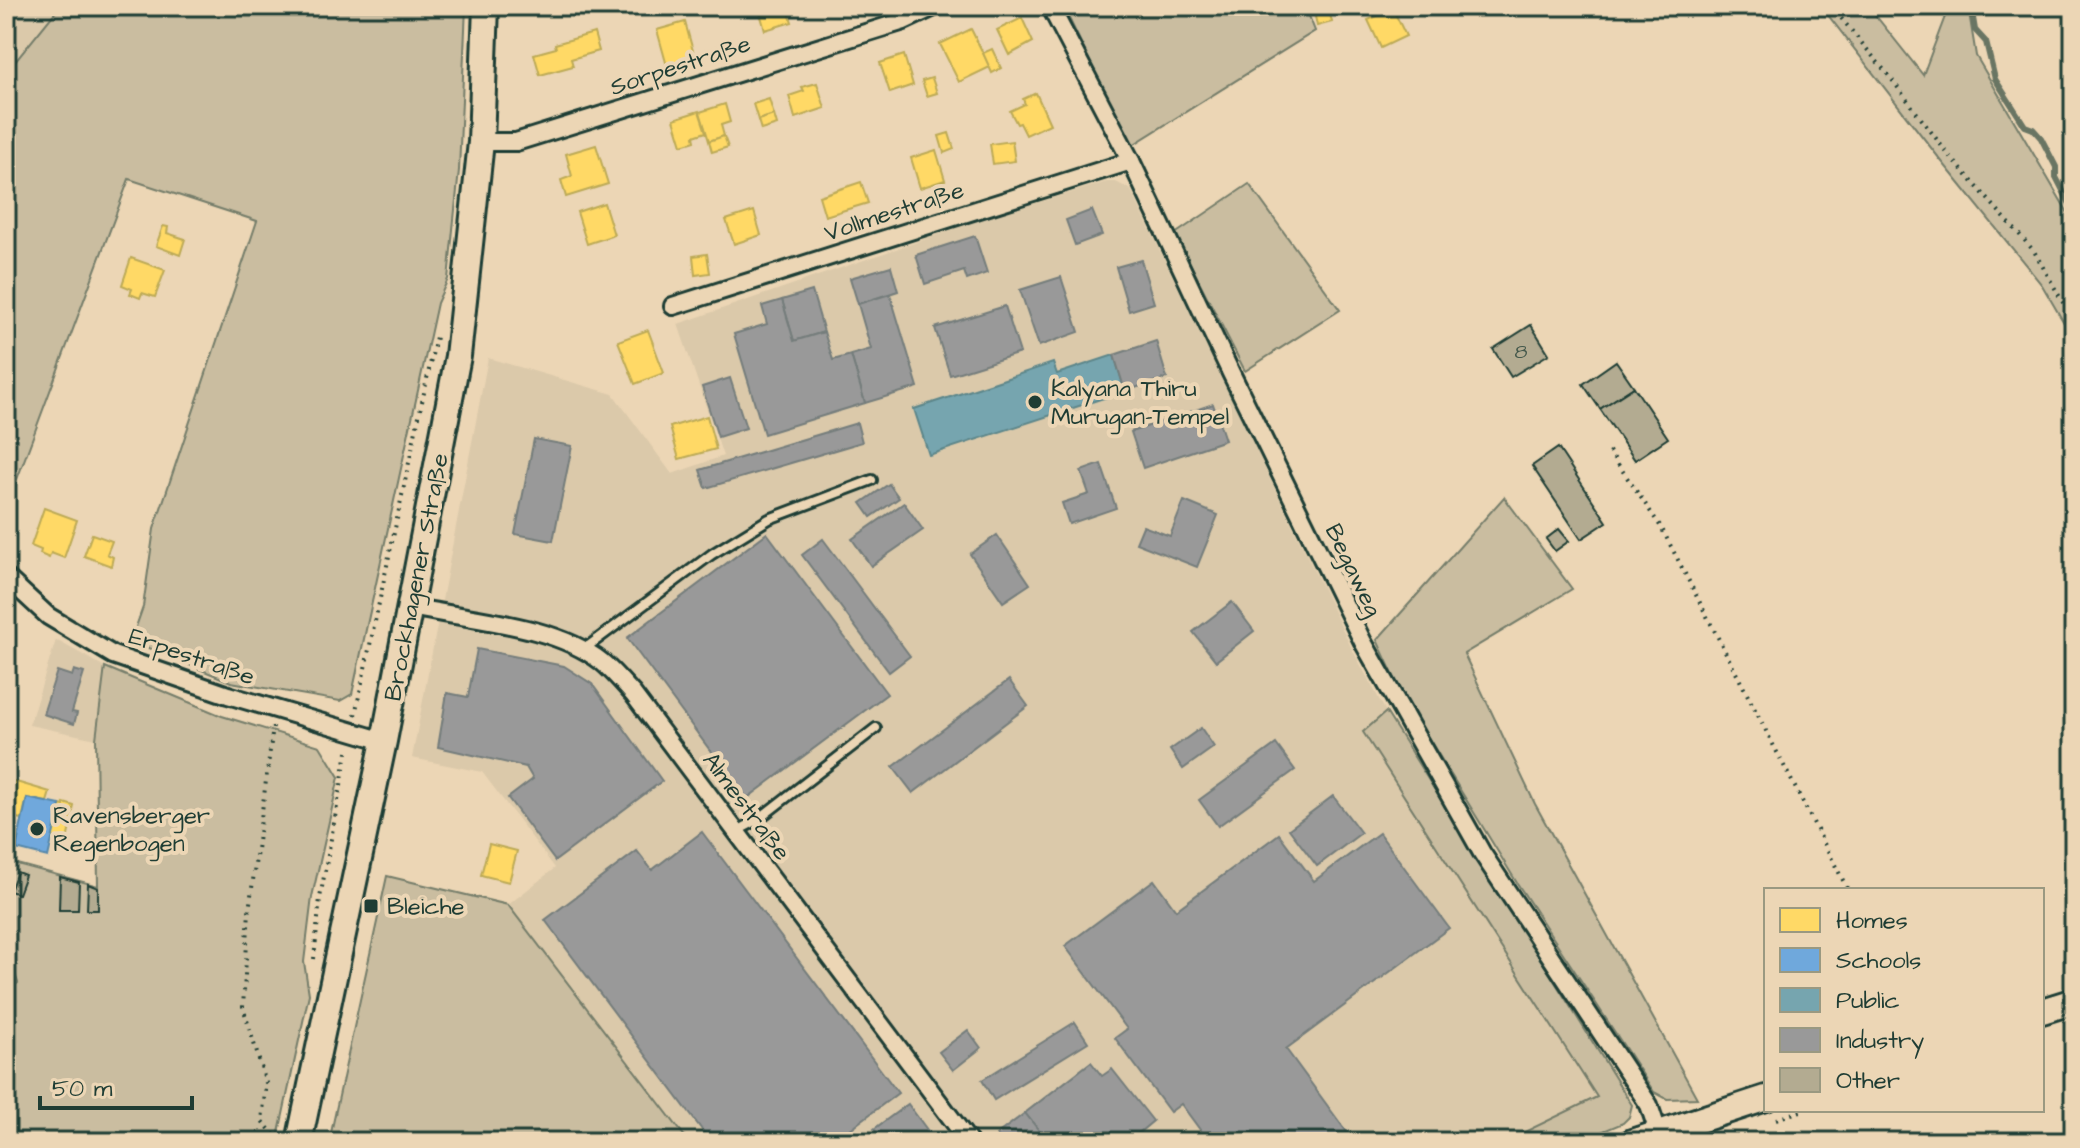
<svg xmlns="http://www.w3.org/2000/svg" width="2080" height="1148" font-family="'Architects Daughter',sans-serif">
<rect width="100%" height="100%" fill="#ecd6b5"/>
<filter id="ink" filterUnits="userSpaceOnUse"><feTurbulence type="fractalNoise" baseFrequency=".0125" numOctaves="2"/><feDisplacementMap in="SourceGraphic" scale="16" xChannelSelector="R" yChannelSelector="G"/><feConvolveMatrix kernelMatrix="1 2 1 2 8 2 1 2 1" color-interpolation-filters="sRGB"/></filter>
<g filter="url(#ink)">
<g fill="#dbc9aa">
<path d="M6,6H60L6,73Z"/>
<path d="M1106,182H1116L1131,190L1351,647L1386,712L1363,732L1597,1097L1504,1142H689L508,905L555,868L482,772L412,758L488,358L613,394L672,474L723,456L678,324L986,218Z"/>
<path d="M56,640L105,667L96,739L29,725Z"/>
</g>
<g fill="#cabda0" stroke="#747d6a" stroke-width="2">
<path d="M60,6H466L459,170L448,279L437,303L352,694L340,701L231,682L131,641L143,607L154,529L257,221L129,179L6,509V73Z"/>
<path d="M1063,6H1305L1315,31L1131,146Z"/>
<path d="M1821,6H1868L1923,75L1949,6H1968L1976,56L2074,223V340L2042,285L1939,158Z"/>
<path d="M1249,184L1340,310L1245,371L1175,234Z"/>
<path d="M1504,497L1572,589L1464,654L1535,804L1697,1098L1667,1099L1654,1092L1517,883L1404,698L1377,640Z"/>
<path d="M105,667L222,716L320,746L339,777L312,897L304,962L309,994L277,1142H6V992L18,983L6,947V861L98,886L96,739Z"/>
<path d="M1386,712L1632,1105L1629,1117L1623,1123L1577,1142H1504L1597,1097L1363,732Z"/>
<path d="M387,876L508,905L689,1142H329Z"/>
</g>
<g fill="#ffd966" stroke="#bcaa57" stroke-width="2">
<path d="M758,6H787L792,22L765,30Z"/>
<path d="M1328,6L1332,22L1317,26L1313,7Z"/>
<path d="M1393,9L1406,36L1381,48L1368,20Z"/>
<path d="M1022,18L1033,42L1009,55L997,30Z"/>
<path d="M685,22L695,58L667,66L657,30Z"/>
<path d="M971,29L990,67L959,82L940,44Z"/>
<path d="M594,33L599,51L571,59L573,66L540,75L534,54L556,48L555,44Z"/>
<path d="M992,49L1001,68L992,73L983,53Z"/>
<path d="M904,55L913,85L890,93L880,63Z"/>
<path d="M932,78L937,93L927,96L922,81Z"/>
<path d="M817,83L825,108L795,118L789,96L804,91L802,87Z"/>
<path d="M1036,93L1050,124L1026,135L1020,123L1017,124L1010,111L1025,104L1023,99Z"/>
<path d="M769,99L774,115L758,120L753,104Z"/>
<path d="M725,104L730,122L721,125L724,136L709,141L700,112Z"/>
<path d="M699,111L706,132L694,136L695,141L682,145L674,119Z"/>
<path d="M774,115L777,125L761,130L758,120Z"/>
<path d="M949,133L954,149L944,153L939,136Z"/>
<path d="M724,136L728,147L712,152L709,141Z"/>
<path d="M1012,141L1015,161L993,164L990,144Z"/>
<path d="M596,145L608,184L566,197L561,180L572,176L566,154Z"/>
<path d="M936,150L945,180L920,188L911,158Z"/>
<path d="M861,182L868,203L825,216L819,196Z"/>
<path d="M604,203L614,235L587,244L577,212Z"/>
<path d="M754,211L761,235L734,244L726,220Z"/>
<path d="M163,226L168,227L167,233L185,239L180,255L156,246Z"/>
<path d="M707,254L710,273L695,275L693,256Z"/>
<path d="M131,258L165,270L155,297L142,293L140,298L130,294L132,289L122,285Z"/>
<path d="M648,330L664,373L635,384L618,341Z"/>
<path d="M707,416L716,449L679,459L670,427Z"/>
<path d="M44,508L77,520L64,558L51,553L49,558L40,554L41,550L31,546Z"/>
<path d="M92,534L112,541L107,554L113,557L111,566L84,556Z"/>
<path d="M6,779L50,792L47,802L27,798L22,819L10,817V814L6,815Z"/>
<path d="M64,803L74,806L67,841L52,837L60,805L64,806Z"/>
<path d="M489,844L517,851L509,882L481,875Z"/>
</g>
<path fill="#6fa8dc" stroke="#5788aa" stroke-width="2" d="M27,798L60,805L48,857L16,849Z"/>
<path fill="#76a5af" stroke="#5c868a" stroke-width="2" d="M1114,355L1125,391L929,455L914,409L1053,363L1057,374Z"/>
<g fill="#999" stroke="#747d7b" stroke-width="2">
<path d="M1092,210L1102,235L1075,245L1066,220Z"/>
<path d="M975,236L987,273L967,280L964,271L925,284L916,255Z"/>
<path d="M1141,260L1154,303L1129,311L1116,267Z"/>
<path d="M891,266L898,291L858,304L850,278Z"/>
<path d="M1061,277L1079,332L1039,346L1020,290Z"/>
<path d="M812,291L824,332L794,341L782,300Z"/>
<path d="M890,294L918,387L865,403L851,355L871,349L858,304Z"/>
<path d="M782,300L794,341L824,332L833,360L851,355L865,403L764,434L734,334L767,324L762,306Z"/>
<path d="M1005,306L1020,353L950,375L935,328Z"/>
<path d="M1156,341L1167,378L1125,391L1114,355Z"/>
<path d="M730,378L746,428L718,437L702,387Z"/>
<path d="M1213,404L1225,440L1143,468L1131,432Z"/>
<path d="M857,423L862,442L706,488L700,470Z"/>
<path d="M534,439L572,446L553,541L515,534Z"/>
<path d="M1101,464L1116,508L1069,524L1062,503L1089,494L1081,471Z"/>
<path d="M889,484L899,498L871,517L861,503Z"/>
<path d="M1184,501L1218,515L1197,567L1136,543L1143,526L1170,536Z"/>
<path d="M904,503L923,530L871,566L852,539Z"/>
<path d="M767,533L887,694L746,799L627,638Z"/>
<path d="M997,535L1030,584L1003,602L970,554Z"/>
<path d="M823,539L910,656L889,672L802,555Z"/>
<path d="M1232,602L1254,631L1216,661L1193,632Z"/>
<path d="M477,649L564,666L592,684L662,781L555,861L508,798L533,779L526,767L438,747L447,693L468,697Z"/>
<path d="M74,670L84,673L72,712L77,713L74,724L43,714L57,671L72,676Z"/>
<path d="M1009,680L1028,706L913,793L893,767Z"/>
<path d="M1201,728L1214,747L1183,769L1170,750Z"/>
<path d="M1276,744L1295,770L1218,826L1199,800Z"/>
<path d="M1333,796L1361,833L1317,866L1289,829Z"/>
<path d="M702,832L898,1093L833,1142H711L545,920L637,851L652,870Z"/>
<path d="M1379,833L1449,928L1286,1049L1354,1142H1209L1181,1104L1170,1112L1115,1038L1127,1029L1065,946L1154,880L1176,910L1279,834L1314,881Z"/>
<path d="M1075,1022L1088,1042L994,1100L982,1080Z"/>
<path d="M968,1030L981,1048L953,1070L939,1052Z"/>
<path d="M1091,1062L1102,1076L1112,1069L1153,1121L1128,1142H1081L1073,1132L1061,1142H1048L1025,1113Z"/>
<path d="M908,1104L936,1142H884L874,1129Z"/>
<path d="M1025,1113L1048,1142H1001L996,1135Z"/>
</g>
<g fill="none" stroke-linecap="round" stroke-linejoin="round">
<path stroke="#697563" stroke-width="6" d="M1971,6L1975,30L1986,42L1995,79L2025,126L2033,129L2041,138L2056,167V177L2074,212"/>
</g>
<g fill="#b3ab91" stroke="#1f3d34" stroke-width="2">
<path d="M1531,325L1549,354L1511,377L1493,349Z"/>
<path d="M1616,361L1634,387L1600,409L1583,384Z"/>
<path d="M1634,387L1668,438L1635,460L1600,409Z"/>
<path d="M1558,448L1607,522L1581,539L1532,466Z"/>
<path d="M1559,529L1569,541L1555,551L1546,539Z"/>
<path d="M17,872L25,875L18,894L10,891Z"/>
<path d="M60,877L79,882L78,910H59Z"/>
<path d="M88,884L98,888V910H87Z"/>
</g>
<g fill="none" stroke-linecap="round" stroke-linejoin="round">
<defs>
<g id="service">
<path d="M583,650L712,554L769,519L872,480"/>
<path d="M737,831L756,821L876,728"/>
</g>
<g id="minor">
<path d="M1050,6L1131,161L1231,373L1363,642L1482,853L1649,1105L1658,1132"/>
<path d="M481,142H516L904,21L936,6"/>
<path d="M673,306L1131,161"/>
<path d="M6,577L48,616L113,655L228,695L384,741"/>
<path d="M411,607C470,620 554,624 602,662C613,671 623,683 633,694L969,1142"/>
</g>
<g id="secondary">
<path d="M2042,1011L2074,1001"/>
<path d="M299,1142L384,741L458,356L481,142L486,6"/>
<path d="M1632,1142L1766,1098"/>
</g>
</defs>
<use href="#service" stroke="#1f3d34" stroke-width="14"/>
<use href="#minor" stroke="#1f3d34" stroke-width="22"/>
<use href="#secondary" stroke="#1f3d34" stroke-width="30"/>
<g stroke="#1f3d34" stroke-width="4" stroke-dasharray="2 6" stroke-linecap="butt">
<path d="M1831,6L1890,77L1947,153L2034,251L2074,322"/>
<path d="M1609,451L1661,527L1848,890"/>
<path d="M355,715L437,332"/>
<path d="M273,727L249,911L243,1007L266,1083L262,1121L278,1139"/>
<path d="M314,959L320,898L348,747"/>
<path d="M1776,1119L1804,1110"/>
</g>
<use href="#service" stroke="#ecd6b5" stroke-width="8"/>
<use href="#minor" stroke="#ecd6b5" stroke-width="16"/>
<use href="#secondary" stroke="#ecd6b5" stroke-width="24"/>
</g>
</g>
<g fill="#1f3d34" stroke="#ecd6b5" stroke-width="3">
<circle cx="1035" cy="402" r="8"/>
<circle cx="37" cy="829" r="8"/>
<rect x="363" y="898" width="16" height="16" rx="4"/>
</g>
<g text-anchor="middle" stroke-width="8" stroke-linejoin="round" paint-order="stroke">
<g font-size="20" fill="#44584b">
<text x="1521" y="358">8</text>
</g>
<g font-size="24" fill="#1f3d34" stroke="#ecd6b5">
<text transform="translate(680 65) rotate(-18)" y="8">Sorpestraße</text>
<text transform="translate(894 211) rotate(-18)" y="8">Vollmestraße</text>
<text transform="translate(1354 570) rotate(64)" y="8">Begaweg</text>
<text transform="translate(416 577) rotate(-79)" y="8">Brockhagener Straße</text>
<text transform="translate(192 656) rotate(19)" y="8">Erpestraße</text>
<text transform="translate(747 806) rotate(53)" y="8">Almestraße</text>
</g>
<g font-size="24" fill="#1f3d34" stroke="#ecd6b5" text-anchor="start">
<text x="1051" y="396">Kalyana Thiru<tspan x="1051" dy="28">Murugan-Tempel</tspan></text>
<text x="53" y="823">Ravensberger<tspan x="53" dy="28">Regenbogen</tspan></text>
<text x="387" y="914">Bleiche</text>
</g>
</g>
<rect width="2080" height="1148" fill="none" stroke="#ecd6b5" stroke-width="32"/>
<rect x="16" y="16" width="2048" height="1116" fill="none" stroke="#1f3d34" stroke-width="3" filter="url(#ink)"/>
<rect x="1764" y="888" width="280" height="224" fill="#ecd6b5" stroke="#9a9981" stroke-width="2"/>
<rect x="1780" y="908" width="40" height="24" fill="#ffd966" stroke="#9a9981" stroke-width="2"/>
<text x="1836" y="928" font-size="24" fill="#1f3d34">Homes</text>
<rect x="1780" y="948" width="40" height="24" fill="#6fa8dc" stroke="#9a9981" stroke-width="2"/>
<text x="1836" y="968" font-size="24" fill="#1f3d34">Schools</text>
<rect x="1780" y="988" width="40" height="24" fill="#76a5af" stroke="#9a9981" stroke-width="2"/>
<text x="1836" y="1008" font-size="24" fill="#1f3d34">Public</text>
<rect x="1780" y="1028" width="40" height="24" fill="#999999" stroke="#9a9981" stroke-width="2"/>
<text x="1836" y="1048" font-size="24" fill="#1f3d34">Industry</text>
<rect x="1780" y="1068" width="40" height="24" fill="#b3ab91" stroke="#9a9981" stroke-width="2"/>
<text x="1836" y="1088" font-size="24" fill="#1f3d34">Other</text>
<path d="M40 1096v12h152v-12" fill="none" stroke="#1f3d34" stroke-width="4"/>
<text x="52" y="1096" font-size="24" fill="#1f3d34" stroke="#ecd6b5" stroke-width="6" paint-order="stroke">50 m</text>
</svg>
